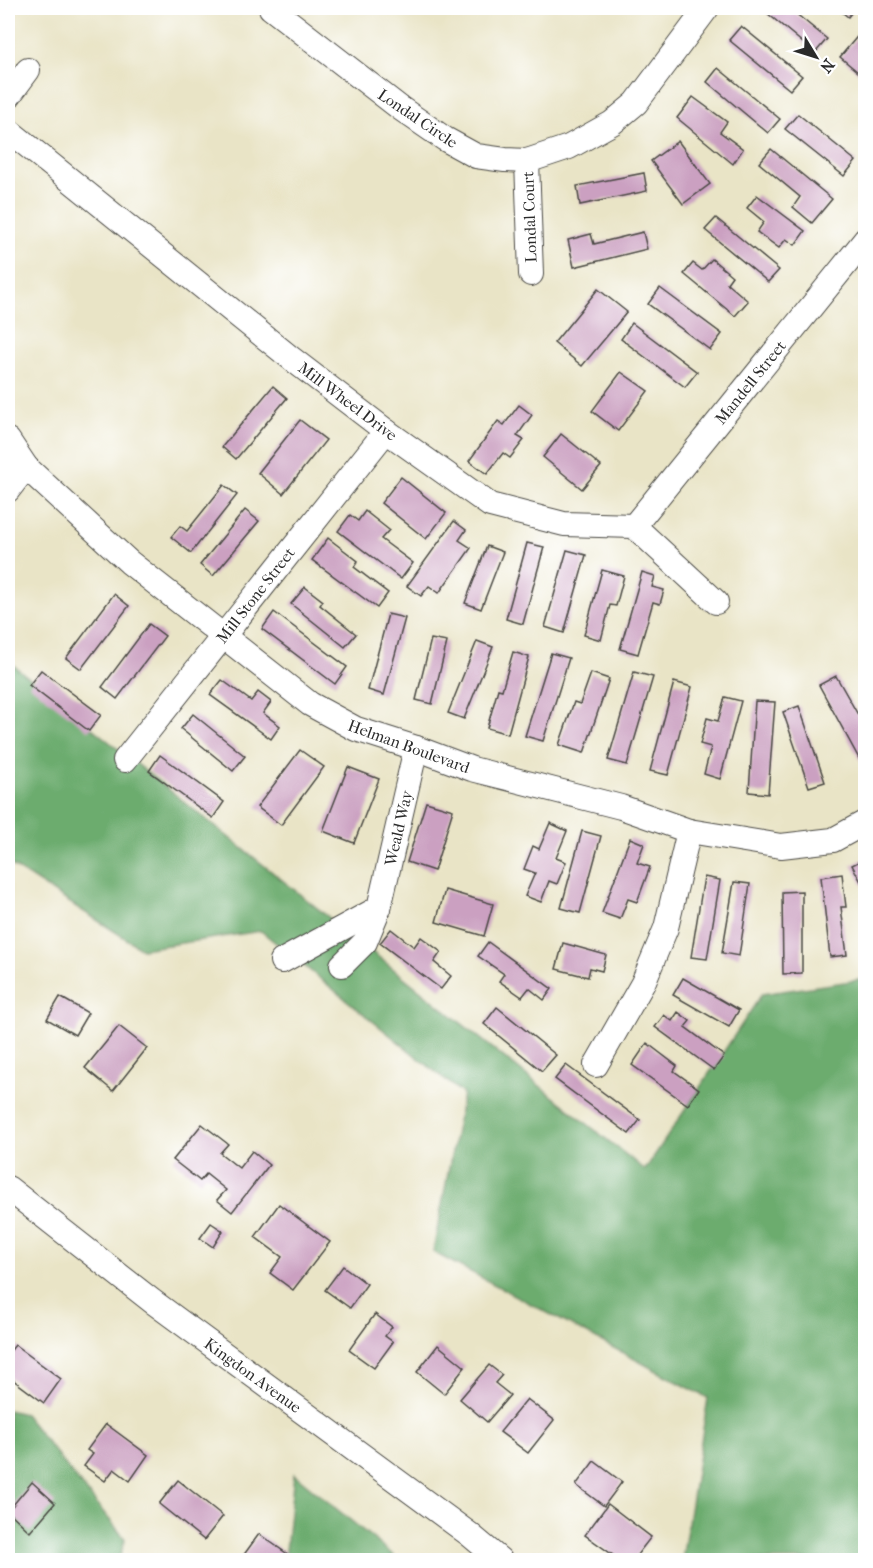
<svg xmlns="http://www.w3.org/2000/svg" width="873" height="1568" font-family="'IM FELL French Canon',serif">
<rect width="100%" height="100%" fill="#fff"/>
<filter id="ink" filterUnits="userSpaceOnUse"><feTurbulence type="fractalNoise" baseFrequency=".0167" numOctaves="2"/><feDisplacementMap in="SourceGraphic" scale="12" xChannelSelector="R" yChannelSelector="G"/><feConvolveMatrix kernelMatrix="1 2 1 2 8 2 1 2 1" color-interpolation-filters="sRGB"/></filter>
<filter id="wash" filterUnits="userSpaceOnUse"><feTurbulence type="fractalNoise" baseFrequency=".008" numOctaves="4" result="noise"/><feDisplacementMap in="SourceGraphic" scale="24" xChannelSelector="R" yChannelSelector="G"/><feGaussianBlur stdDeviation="1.35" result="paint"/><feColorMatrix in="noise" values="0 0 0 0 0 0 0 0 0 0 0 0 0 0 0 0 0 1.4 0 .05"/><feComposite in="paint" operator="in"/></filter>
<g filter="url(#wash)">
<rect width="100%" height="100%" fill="#e9e4c6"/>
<g fill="#6cac6e" stroke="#4c6c4c" stroke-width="1.5">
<path d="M8,661L645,1170L762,994L865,979V1560H682L708,1398L433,1252L463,1094L261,931L142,949L8,863Z"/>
<path d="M8,1410L24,1414L125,1539L119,1560H8Z"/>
<path d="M294,1474L399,1560H285Z"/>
</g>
<g id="blocks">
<g fill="#cba0c1">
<path d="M761,8H789L827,39L815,53Z"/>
<path d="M837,8H855L848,17Z"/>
<path d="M741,26L802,76L790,90L729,40Z"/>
<path d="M866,26V75L864,77L840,57Z"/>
<path d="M718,68L780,119L768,133L707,82Z"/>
<path d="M693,97L727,122L720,132L743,149L733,164L677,118Z"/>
<path d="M798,114L856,161L844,176L785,129Z"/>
<path d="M678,141L710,184L683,204L651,161Z"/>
<path d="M771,149L832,199L812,223L793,207L800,197L759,163Z"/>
<path d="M644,173L647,191L580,205L577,186Z"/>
<path d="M757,195L805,231L795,245L786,239L779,248L757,232L764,222L747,208Z"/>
<path d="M716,218L779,270L768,282L705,230Z"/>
<path d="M643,232L647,249L574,267L568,240L591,234L594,244Z"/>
<path d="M712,259L732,276L727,283L748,301L735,316L684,274L693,263L702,270Z"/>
<path d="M660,288L722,334L710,350L648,304Z"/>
<path d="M598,289L627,312L582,366L554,343Z"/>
<path d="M632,323L697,372L685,387L621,339Z"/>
<path d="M621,372L648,391L618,431L592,411Z"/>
<path d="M273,386L287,398L236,459L222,447Z"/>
<path d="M519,405L532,415L517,436L524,440L510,458L503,453L487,474L469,461L498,421L504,425Z"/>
<path d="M300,420L326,440L283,494L258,473Z"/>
<path d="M561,434L601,466L582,489L543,457Z"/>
<path d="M401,477L446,513L426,539L381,503Z"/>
<path d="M224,485L237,495L191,553L171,537L180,526L187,531Z"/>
<path d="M245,510L259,521L213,576L200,565Z"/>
<path d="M365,511L389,530L381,539L413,563L401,579L338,531L350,515L358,521Z"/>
<path d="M454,521L466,530L459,540L471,548L439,593L429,586L421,596L407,586Z"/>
<path d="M328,538L358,561L354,567L388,593L377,608L312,560Z"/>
<path d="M527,543L544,547L523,624L506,619Z"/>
<path d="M487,546L503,552L481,609L465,603Z"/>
<path d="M567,550L586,555L564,633L545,627Z"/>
<path d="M602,570L624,576L616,606L610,605L601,640L584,635Z"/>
<path d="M642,572L655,576L652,587L664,590L660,604L653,602L638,654L620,649Z"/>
<path d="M305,587L323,601L320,605L356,634L345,647L291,604Z"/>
<path d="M114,594L129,606L81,669L66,658Z"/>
<path d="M274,612L347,667L335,684L262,629Z"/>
<path d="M388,614L405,618L384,695L368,690Z"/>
<path d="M149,624L165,636L117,699L102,687Z"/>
<path d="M431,639L447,642L432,704L416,700Z"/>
<path d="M477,641L493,647L464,719L448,713Z"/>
<path d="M513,652L529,657L508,734L487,728L498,689L502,690Z"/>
<path d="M551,653L569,658L543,741L525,736Z"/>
<path d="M41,670L101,715L89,731L29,685Z"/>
<path d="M634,672L653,677L627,765L608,760Z"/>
<path d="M591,673L609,679L584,753L559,745L574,702L580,704Z"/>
<path d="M836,676L866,729V762L862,764L819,685Z"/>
<path d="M222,680L251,701L258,692L271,702L263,713L280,726L271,739L210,695Z"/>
<path d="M674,682L692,687L668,775L650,771Z"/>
<path d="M725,697L741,701L720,779L704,774L711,747L700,744L707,718L718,721Z"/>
<path d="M755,701L775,702L768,794L749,792Z"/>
<path d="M799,706L825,782L809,787L783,712Z"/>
<path d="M193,714L245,756L233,771L181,729Z"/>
<path d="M300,750L324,767L281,825L257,807Z"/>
<path d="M160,755L224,802L213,818L149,771Z"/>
<path d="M348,767L379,779L354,843L323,831Z"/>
<path d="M426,802L453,810L434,871L407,862Z"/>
<path d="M550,823L567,831L556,858L566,862L557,884L549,881L541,902L525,896L535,873L524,869L533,846L539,849Z"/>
<path d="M582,831L601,836L580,913L561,908Z"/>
<path d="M630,838L644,844L637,863L650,867L637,902L628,899L620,919L602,913Z"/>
<path d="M866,858V891L852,865Z"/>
<path d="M842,874L846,907H841L847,955L830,957L821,877Z"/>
<path d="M704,877L720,880L707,959L691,957Z"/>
<path d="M734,882L750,884L739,956L722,953Z"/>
<path d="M445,890L493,904L484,936L436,922Z"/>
<path d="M802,891V973L783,974L782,892Z"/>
<path d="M391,929L414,947L421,937L441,952L434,962L451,976L441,989L380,943Z"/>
<path d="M488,942L552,989L544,1000L529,988L522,997L499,981L504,974L478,956Z"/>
<path d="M563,943L606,955L602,971L590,968L588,977L556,969Z"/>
<path d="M683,978L739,1010L729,1027L673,995Z"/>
<path d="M60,997L88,1013L75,1035L47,1019Z"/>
<path d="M497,1007L556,1055L542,1071L484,1024Z"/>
<path d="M678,1012L690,1021L685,1027L724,1056L714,1070L655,1027L664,1015L672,1021Z"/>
<path d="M119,1026L147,1048L113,1091L85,1068Z"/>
<path d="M647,1043L677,1066L674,1071L699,1089L688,1105L632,1065Z"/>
<path d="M566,1065L640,1120L629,1134L555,1079Z"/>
<path d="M202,1124L228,1144L220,1153L239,1168L252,1151L269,1165L232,1212L217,1200L226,1190L206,1174L200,1181L173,1160Z"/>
<path d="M279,1204L330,1242L293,1290L270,1273L282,1257L255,1237Z"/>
<path d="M211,1223L223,1231L213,1247L200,1238Z"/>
<path d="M343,1266L367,1284L350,1308L325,1290Z"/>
<path d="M375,1314L392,1327L385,1336L393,1342L374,1368L349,1350Z"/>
<path d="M15,1345L61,1379L44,1403L8,1376V1354Z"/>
<path d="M438,1345L465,1367L444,1394L417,1372Z"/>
<path d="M489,1365L502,1375L495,1383L510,1395L487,1422L460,1399Z"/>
<path d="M527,1399L554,1420L528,1453L500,1432Z"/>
<path d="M106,1424L148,1455L130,1481L114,1469L105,1481L84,1466L93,1454L87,1450Z"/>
<path d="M594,1461L622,1482L604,1506L576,1485Z"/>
<path d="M178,1480L223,1516L204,1540L159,1504Z"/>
<path d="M32,1482L55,1503L30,1532L8,1511Z"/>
<path d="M608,1504L651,1537L633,1560H620L585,1535Z"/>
<path d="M259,1534L296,1560H240Z"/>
</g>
</g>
</g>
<g filter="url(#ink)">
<use href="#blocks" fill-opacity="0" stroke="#484742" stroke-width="1.5"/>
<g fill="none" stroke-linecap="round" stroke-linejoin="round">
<defs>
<g id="minor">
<path d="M271,8L400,108L445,139L476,156L505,160L527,161L569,147L612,123L636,103L707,8"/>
<path d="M8,97L28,70"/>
<path d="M8,130L292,359L386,431L490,505L564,524L634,526L716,602"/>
<path d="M527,161L531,274"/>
<path d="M8,440L26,467L129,562L310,704L356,729L416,748L472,769L621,807L689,831L781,846L833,840L866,822"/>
<path d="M8,490L26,467"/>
<path d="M634,526L866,239"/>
<path d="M125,760L386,431"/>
<path d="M282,961L379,908"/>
<path d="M342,965L365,942L379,908L416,748"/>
<path d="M596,1065L643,983L666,928L689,831"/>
<path d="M8,1188L152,1301L469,1534L500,1560"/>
</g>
</defs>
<use href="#minor" stroke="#484742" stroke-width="26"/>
<use href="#minor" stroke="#fff" stroke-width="24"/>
</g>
</g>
<g text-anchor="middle" stroke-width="4.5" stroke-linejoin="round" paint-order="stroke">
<g font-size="16" fill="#2b2b2b" stroke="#fff">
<text transform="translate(418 118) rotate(34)" y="6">Londal Circle</text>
<text transform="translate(529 217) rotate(-92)" y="6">Londal Court</text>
<text transform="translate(750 382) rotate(-51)" y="6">Mandell Street</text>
<text transform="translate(348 401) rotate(37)" y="6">Mill Wheel Drive</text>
<text transform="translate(255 595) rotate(-52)" y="6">Mill Stone Street</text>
<text transform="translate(409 746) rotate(20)" y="6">Helman Boulevard</text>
<text transform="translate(398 828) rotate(-77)" y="6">Weald Way</text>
<text transform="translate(253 1375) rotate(36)" y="6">Kingdon Avenue</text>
</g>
</g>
<rect width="873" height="1568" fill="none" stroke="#fff" stroke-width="30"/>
<g transform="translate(816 57) rotate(128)" stroke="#ffffff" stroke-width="4.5" paint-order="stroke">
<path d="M0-4.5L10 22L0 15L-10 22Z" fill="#2b2b2b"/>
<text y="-9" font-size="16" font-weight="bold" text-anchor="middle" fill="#2b2b2b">N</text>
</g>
</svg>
